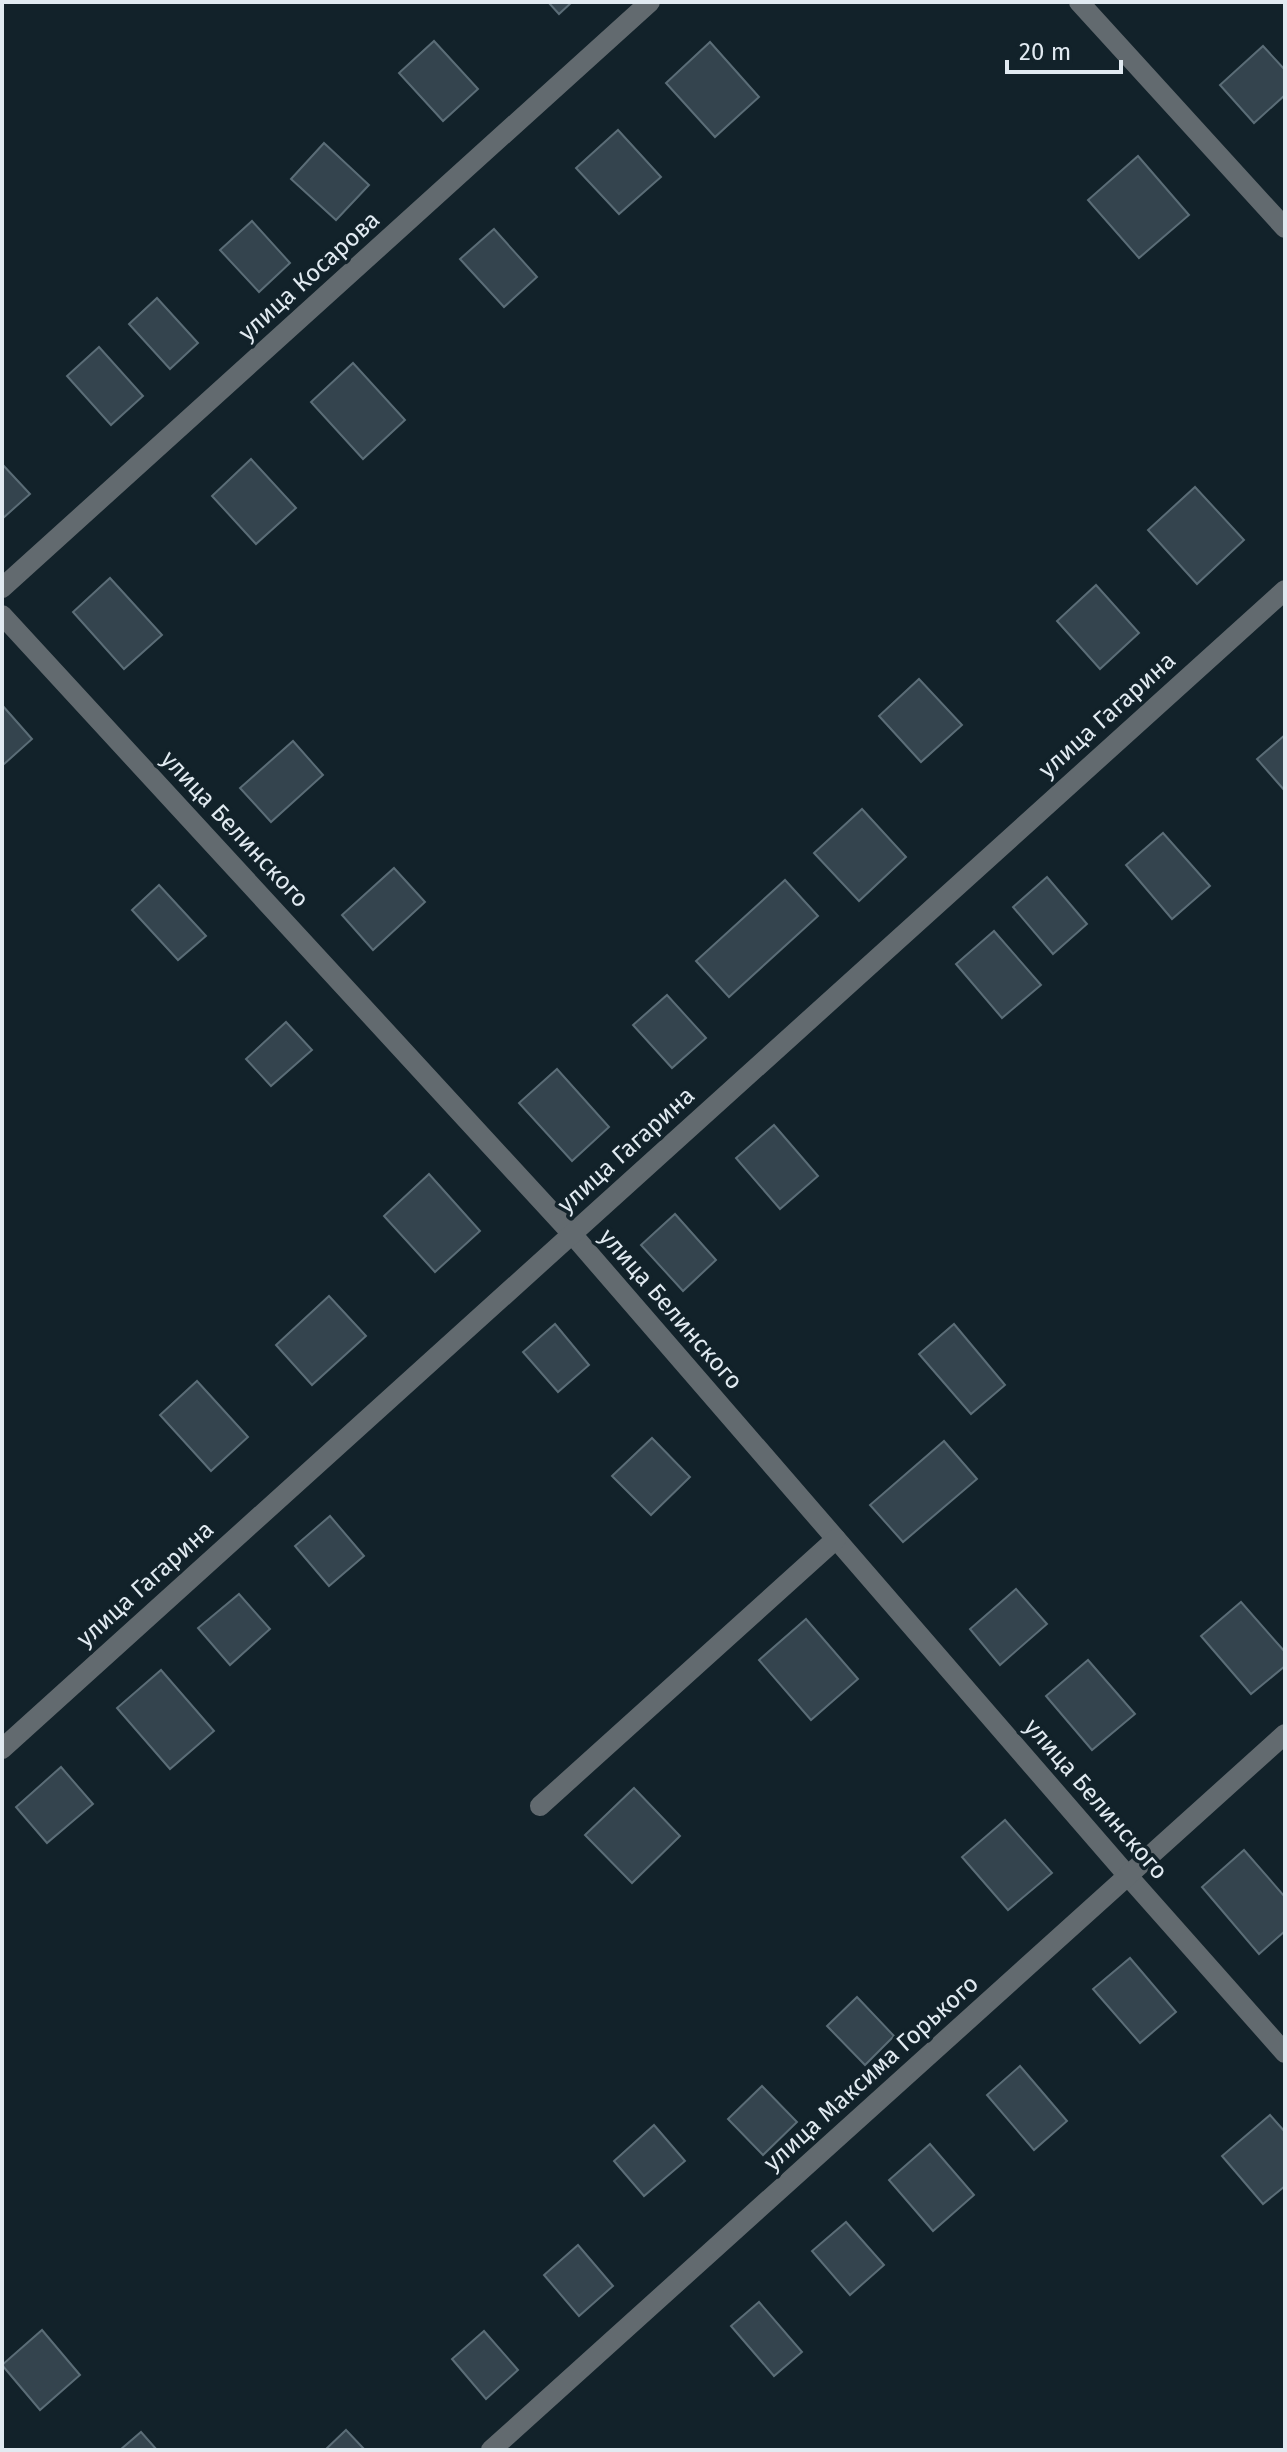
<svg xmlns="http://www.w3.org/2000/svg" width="1287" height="2452" font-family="'Fira Sans',sans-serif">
<rect width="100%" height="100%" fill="#12222a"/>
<g fill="#34444e" stroke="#5b6d77" stroke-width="2">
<path d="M548,2H572L559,14Z"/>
<path d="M434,41L478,89L443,121L399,73Z"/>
<path d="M710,42L759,97L715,137L666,83Z"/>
<path d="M1263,46L1285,70V95L1254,123L1220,85Z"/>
<path d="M618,130L661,177L619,214L576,168Z"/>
<path d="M324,143L369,185L336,220L291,179Z"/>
<path d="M1138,156L1189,215L1139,258L1088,200Z"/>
<path d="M252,221L290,263L259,292L220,250Z"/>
<path d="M494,229L537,277L504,307L460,259Z"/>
<path d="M157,298L198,343L170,369L129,324Z"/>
<path d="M99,347L143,396L111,425L67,376Z"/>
<path d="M353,363L405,420L363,459L311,402Z"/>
<path d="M251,459L296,508L256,544L212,496Z"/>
<path d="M2,464L30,494L2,519Z"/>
<path d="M1195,487L1244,540L1197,584L1148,530Z"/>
<path d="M110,578L162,635L124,669L73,612Z"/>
<path d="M1096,585L1139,633L1100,669L1057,621Z"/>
<path d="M919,679L962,725L921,762L879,716Z"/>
<path d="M2,705L32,739L3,765L2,763Z"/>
<path d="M1285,735V791L1257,759Z"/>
<path d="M293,741L323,775L271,822L240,788Z"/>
<path d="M862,809L906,857L859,901L814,853Z"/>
<path d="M1163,833L1210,886L1172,919L1126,865Z"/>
<path d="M394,868L425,902L373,950L342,915Z"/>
<path d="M1047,877L1087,924L1053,954L1013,907Z"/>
<path d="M785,880L818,916L729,997L696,961Z"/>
<path d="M159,885L206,936L178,960L132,910Z"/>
<path d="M994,931L1041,985L1002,1018L956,964Z"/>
<path d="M667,995L706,1038L672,1068L633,1025Z"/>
<path d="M286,1022L312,1050L271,1086L246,1059Z"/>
<path d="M557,1069L609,1127L572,1161L519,1103Z"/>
<path d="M774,1125L818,1176L780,1209L736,1158Z"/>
<path d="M429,1174L480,1231L435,1272L384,1216Z"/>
<path d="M675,1214L716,1260L683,1291L641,1245Z"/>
<path d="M329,1296L366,1336L312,1385L276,1345Z"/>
<path d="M555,1324L589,1365L558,1392L523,1352Z"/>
<path d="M954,1324L1005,1385L971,1414L919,1354Z"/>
<path d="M197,1381L248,1437L211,1471L160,1415Z"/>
<path d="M652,1438L690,1477L651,1515L612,1476Z"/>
<path d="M944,1441L977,1479L903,1542L870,1505Z"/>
<path d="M330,1516L364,1556L329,1586L295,1546Z"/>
<path d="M1016,1589L1047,1624L1000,1665L970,1629Z"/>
<path d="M239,1594L270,1629L230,1665L198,1628Z"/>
<path d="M1241,1602L1285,1652V1666L1251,1694L1201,1636Z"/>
<path d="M806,1619L858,1679L811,1720L759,1660Z"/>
<path d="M1088,1660L1135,1714L1092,1750L1046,1696Z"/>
<path d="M161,1670L214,1731L170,1769L117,1708Z"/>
<path d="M61,1767L93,1804L47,1843L16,1807Z"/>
<path d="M634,1788L680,1836L632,1883L585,1835Z"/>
<path d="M1005,1820L1052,1873L1008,1910L962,1857Z"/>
<path d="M1244,1850L1285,1897V1931L1259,1954L1202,1887Z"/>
<path d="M1130,1958L1176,2012L1140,2043L1093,1989Z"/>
<path d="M857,1997L894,2036L865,2065L827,2026Z"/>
<path d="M1020,2066L1067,2121L1034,2150L987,2095Z"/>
<path d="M762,2086L797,2122L763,2155L728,2119Z"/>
<path d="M1270,2115L1285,2132V2186L1263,2204L1222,2156Z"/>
<path d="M654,2125L685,2161L644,2196L614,2161Z"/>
<path d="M930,2144L974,2195L933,2231L889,2180Z"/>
<path d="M846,2222L884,2265L850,2295L812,2251Z"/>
<path d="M578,2245L613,2286L579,2316L544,2275Z"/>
<path d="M759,2302L802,2352L774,2376L731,2326Z"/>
<path d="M42,2330L80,2375L40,2410L2,2365Z"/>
<path d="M484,2331L518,2370L486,2399L452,2359Z"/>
<path d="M346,2430L365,2450H325Z"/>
<path d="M141,2432L157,2450H120Z"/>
</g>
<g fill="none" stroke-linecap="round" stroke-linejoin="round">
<g stroke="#626a6f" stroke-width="20">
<path d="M2,615L572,1234L1128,1876L1285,2053"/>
<path d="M540,1806L836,1539"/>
</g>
<g stroke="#626a6f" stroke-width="20">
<path d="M1079,2L1285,228"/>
<path d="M2,588L650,2"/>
<path d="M2,1749L1285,590"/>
<path d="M491,2450L1285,1734"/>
</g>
</g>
<g text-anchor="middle" stroke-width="7" stroke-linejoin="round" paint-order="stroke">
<g font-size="24" fill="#e1eaf1" stroke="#12222a">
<text transform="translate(309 276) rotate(-42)" y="8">улица Косарова</text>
<text transform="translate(1107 715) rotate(-42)" y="8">улица Гагарина</text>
<text transform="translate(235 829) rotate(47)" y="8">улица Белинского</text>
<text transform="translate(626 1150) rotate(-42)" y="8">улица Гагарина</text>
<text transform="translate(671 1309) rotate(49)" y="8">улица Белинского</text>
<text transform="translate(145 1584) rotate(-42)" y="8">улица Гагарина</text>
<text transform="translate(1096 1799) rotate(49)" y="8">улица Белинского</text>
<text transform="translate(871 2073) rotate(-42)" y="8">улица Максима Горького</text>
</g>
</g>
<rect width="1287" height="2452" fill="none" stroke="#e1eaf1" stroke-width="8"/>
<path d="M1007 60v12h114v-12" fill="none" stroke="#e1eaf1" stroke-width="4"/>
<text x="1019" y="60" font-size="24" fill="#e1eaf1" stroke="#12222a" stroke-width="6" paint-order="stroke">20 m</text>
</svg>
